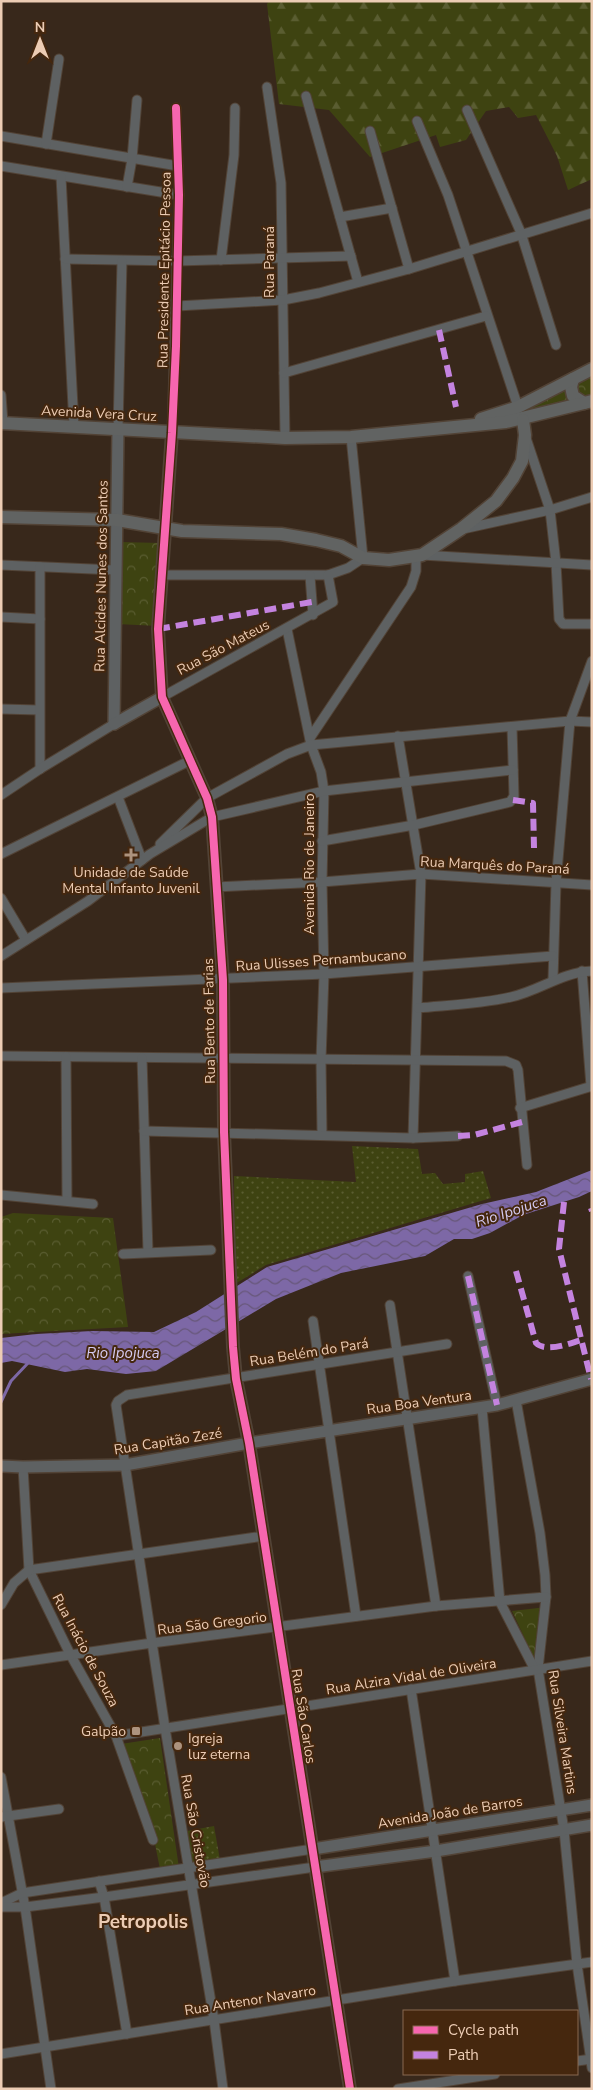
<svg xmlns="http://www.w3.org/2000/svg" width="593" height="2090" font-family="'Nunito Sans',sans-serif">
<defs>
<pattern id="grass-dots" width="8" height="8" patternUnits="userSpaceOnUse" patternTransform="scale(1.25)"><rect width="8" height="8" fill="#3e4311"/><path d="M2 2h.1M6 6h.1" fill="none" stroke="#5a5d31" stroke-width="1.8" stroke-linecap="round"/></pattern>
<pattern id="forest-firs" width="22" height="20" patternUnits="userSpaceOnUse" patternTransform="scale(1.25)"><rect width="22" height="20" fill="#3e4311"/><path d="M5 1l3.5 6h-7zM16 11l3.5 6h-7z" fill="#5a5d31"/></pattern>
<pattern id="park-crowns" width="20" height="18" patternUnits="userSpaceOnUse" patternTransform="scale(1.25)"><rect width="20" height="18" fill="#3e4311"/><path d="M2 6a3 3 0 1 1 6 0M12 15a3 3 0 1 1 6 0" fill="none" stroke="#5a5d31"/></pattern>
<pattern id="water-waves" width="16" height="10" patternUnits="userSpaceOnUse" patternTransform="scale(1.25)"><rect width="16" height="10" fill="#7d68a6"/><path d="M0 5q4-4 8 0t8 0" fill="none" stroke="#675779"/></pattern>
</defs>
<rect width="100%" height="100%" fill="#38281b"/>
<g fill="url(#grass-dots)">
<path d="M352,1146L418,1149L422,1174L435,1173L443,1184L465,1182V1174L483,1171L491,1198L266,1265L235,1284L234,1176L356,1182Z"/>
<path d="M214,1826L220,1860L193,1865L187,1831Z"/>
</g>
<path fill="url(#forest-firs)" d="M269,1H592V179L568,190L557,156L536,115L518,118L509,107L486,111L466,140L440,147L436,135L370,157L329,110L279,104L267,4Z"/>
<g fill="url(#park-crowns)">
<path d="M592,373V399L535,414L532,406Z"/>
<path d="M120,542L161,543L158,626L117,624Z"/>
<path d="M13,1213L113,1218L128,1327L1,1334V1217Z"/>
<path d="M547,1607L539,1669L512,1611Z"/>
<path d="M160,1738L179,1868L160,1869L154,1839L121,1744Z"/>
</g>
<path fill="url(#water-waves)" d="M592,1170V1191L579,1197L523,1215L490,1233L472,1239H454L425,1256L341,1273L276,1299L156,1371L126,1374L87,1369L65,1372L12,1361L1,1363V1338L36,1334L92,1331L154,1332L196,1312L267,1267L482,1204L536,1192Z"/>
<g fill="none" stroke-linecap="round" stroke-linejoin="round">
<path stroke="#7d68a6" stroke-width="3" d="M1,1402L11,1381L29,1362"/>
<defs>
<g id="minor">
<path d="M267,87L281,183L285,438"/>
<path d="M306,96L358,282"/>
<path d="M467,110L521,233L556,345"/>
<path d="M417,121L448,195L518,407"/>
<path d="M370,131L409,269"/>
<path d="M1,136L178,166"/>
<path d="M46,144L59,59"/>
<path d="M1,166L179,195"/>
<path d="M61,177L74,426"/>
<path d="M127,187L132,159L137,100"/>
<path d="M340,217L392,208"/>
<path d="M65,259L177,261L351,256"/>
<path d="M221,260L234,155L235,108"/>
<path d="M177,306L283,300L319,293L409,269L592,213"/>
<path d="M284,373L486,316"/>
<path d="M1,395L3,423"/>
<path d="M118,429L122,261"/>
<path d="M172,433L179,195L176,108"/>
<path d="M526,438L550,510L556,563L559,619L563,624H592"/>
<path d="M463,529L550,510L592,497"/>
<path d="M422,555L592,565"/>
<path d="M1,565L115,570"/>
<path d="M162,575H328L348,568L363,558L351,437"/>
<path d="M310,576L313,615"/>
<path d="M1,617L40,619"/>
<path d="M287,629L311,745L321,772L324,791L322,882L324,974L321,1060L322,1134"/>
<path d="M162,697L333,602L328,575"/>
<path d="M1,709L39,710"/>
<path d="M398,736L421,874L413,1138"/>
<path d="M310,738L411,587L416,571V556"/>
<path d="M40,769V567"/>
<path d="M1,795L40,769L114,724"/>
<path d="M118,797L142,860"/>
<path d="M322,841L414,825L510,802L514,796L512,727"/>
<path d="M160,844L207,798L287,754L311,745L570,721L592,722"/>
<path d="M1,854L191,760"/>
<path d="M216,887L322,882L421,874L592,885"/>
<path d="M1,898L26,940"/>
<path d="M1,956L88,901L150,854L212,817L324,791L513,770"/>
<path d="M582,971L591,1086"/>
<path d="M553,979L556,883L570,721L592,661"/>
<path d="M1,988L324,974L553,956"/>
<path d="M418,1008C449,1005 481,1004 511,997C539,991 562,972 592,971"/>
<path d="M1,1056L506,1061L516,1065L518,1070L527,1165"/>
<path d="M66,1057L67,1200"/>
<path d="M142,1058L148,1252"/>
<path d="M520,1108L592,1086"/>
<path d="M144,1131L413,1138L458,1136"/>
<path d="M1,1195L93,1204"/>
<path d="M123,1254L211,1250"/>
<path d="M468,1276L497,1405"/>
<path d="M390,1305L436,1606"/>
<path d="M313,1321L356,1616"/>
<path d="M516,1400L540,1533L545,1575L546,1597L538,1669L564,1830L577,1964L592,2068"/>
<path d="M482,1408L500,1602L535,1670"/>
<path d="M23,1467L29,1570L70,1654L116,1736L153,1840"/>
<path d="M29,1570L264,1536"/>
<path d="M1,1605L14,1583L29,1570"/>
<path d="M1,1665L152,1643L436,1606L546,1597"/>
<path d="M411,1689L455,1981"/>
<path d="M116,1736L592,1661"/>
<path d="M1,1777L25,1907L51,2089"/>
<path d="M1,1817L59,1809"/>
<path d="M99,1881L104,1897L127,2034"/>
<path d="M1,1903L22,1893L313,1849"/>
<path d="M1,1907H25L104,1897L315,1867"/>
<path d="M1,2054L455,1981L592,1962"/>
<path d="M577,2061L592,2059"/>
<path d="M223,2089L214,2020L165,1728L116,1405L118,1401L127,1395L447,1344"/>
<path d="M398,2089L495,2074"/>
</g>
<g id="tertiary">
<path d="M172,433L158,629L162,697L207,798L212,817L223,980L224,1132L233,1347L236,1379L249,1443L350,2089"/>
<path d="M114,724L118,429"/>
<path d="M114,724L162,697"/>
<path d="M1,1466L23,1467L125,1465L249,1443L497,1405L592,1379"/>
<path d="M313,1849L592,1805"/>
<path d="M315,1867L436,1851L592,1825"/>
</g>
<g id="secondary">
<path d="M573,379L571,387L573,396L584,403"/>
<path d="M481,419L518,407L592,369"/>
<path d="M1,423L285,438L351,437L506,422L592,401"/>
<path d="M1,517L117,520L182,531L281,534L316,540L341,546L363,558L389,560L422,555L461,529L496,501L513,478L522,461L525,435L523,420"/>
</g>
</defs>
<use href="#minor" stroke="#524336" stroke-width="11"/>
<use href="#tertiary" stroke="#524336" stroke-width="14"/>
<use href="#secondary" stroke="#524336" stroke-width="15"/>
<use href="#minor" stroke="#5e6162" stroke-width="9"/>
<use href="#tertiary" stroke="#5e6162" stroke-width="11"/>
<use href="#secondary" stroke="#616362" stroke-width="12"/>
<g stroke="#c483df" stroke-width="6" stroke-dasharray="12 6" stroke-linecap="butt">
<path d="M439,330L456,407"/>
<path d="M158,629L312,602"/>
<path d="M513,800L533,803L534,848"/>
<path d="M458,1136L474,1135L522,1122"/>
<path d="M564,1202L559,1249L591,1379"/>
<path d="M591,1208L592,1211"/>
<path d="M516,1271L536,1343C546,1353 570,1343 582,1340"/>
<path d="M468,1276L497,1405"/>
</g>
<defs>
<path id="cycleway" d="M176,108L179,195L176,346L172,433L158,629L162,697L207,798L212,817L223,980L224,1132L233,1347L236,1379L249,1443L350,2089"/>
</defs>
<use href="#cycleway" stroke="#45270e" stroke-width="11"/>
<use href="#cycleway" stroke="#f766af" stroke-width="8"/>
</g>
<g fill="#ad937e" stroke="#45270e" stroke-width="2">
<path d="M128.5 847.5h5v5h5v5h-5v5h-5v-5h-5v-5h5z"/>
<rect x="131" y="1726" width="10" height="10" rx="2.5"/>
<circle cx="178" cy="1746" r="5"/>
</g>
<g text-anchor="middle" stroke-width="4" stroke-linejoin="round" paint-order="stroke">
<g font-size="14" fill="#ecccb4" stroke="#45270e">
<text transform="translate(269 262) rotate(-90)" y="5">Rua Paraná</text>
<text transform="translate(164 270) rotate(-89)" y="5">Rua Presidente Epitácio Pessoa</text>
<text transform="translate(99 413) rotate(3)" y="5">Avenida Vera Cruz</text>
<text transform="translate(101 576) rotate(-89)" y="5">Rua Alcides Nunes dos Santos</text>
<text transform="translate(223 647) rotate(-28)" y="5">Rua São Mateus</text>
<text transform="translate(309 864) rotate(-90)" y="5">Avenida Rio de Janeiro</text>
<text transform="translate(495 865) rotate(3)" y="5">Rua Marquês do Paraná</text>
<text transform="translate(321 960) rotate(-4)" y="5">Rua Ulisses Pernambucano</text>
<text transform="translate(209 1021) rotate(-91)" y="5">Rua Bento de Farias</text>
<text transform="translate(309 1352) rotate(-9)" y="5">Rua Belém do Pará</text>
<text transform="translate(419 1402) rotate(-8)" y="5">Rua Boa Ventura</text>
<text transform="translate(168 1441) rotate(-9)" y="5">Rua Capitão Zezé</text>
<text transform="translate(212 1623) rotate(-7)" y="5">Rua São Gregorio</text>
<text transform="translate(86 1650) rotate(62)" y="5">Rua Inácio de Souza</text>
<text transform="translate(411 1676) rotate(-9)" y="5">Rua Alzira Vidal de Oliveira</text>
<text transform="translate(304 1716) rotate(81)" y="5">Rua São Carlos</text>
<text transform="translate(563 1732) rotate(81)" y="5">Rua Silveira Martins</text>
<text transform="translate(450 1812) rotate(-9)" y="5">Avenida João de Barros</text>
<text transform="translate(196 1831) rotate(80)" y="5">Rua São Cristovão</text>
<text transform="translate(250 2000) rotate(-9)" y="5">Rua Antenor Navarro</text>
</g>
<g font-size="14" fill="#ecccb4" stroke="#45270e">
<text x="131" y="877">Unidade de Saúde<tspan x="131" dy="16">Mental Infanto Juvenil</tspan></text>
<text x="126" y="1736" text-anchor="end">Galpão</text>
<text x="188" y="1743" text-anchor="start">Igreja<tspan x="188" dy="16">luz eterna</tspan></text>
</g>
<g font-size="15" font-style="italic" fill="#d4caf1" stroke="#45270e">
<text transform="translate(511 1211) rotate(-18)" y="5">Rio Ipojuca</text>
<text x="123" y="1358">Rio Ipojuca</text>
</g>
<g font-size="19" font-weight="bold" fill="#ecccb4" stroke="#45270e">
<text x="143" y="1928">Petropolis</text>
</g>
</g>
<rect width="593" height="2090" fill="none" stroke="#ecccb4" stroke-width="5"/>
<rect x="403" y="2010" width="175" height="65" fill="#45270e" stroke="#886950"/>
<rect x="413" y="2026" width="25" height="8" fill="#f766af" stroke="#886950"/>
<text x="448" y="2035" font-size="15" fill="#ecccb4">Cycle path</text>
<rect x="413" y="2051" width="25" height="8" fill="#c483df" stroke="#886950"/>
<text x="448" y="2060" font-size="15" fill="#ecccb4">Path</text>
<g transform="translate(40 40)" stroke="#45270e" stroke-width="4" paint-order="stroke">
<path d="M0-4L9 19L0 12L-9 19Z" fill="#ecccb4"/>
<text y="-8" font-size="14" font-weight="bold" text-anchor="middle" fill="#ecccb4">N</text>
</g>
</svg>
